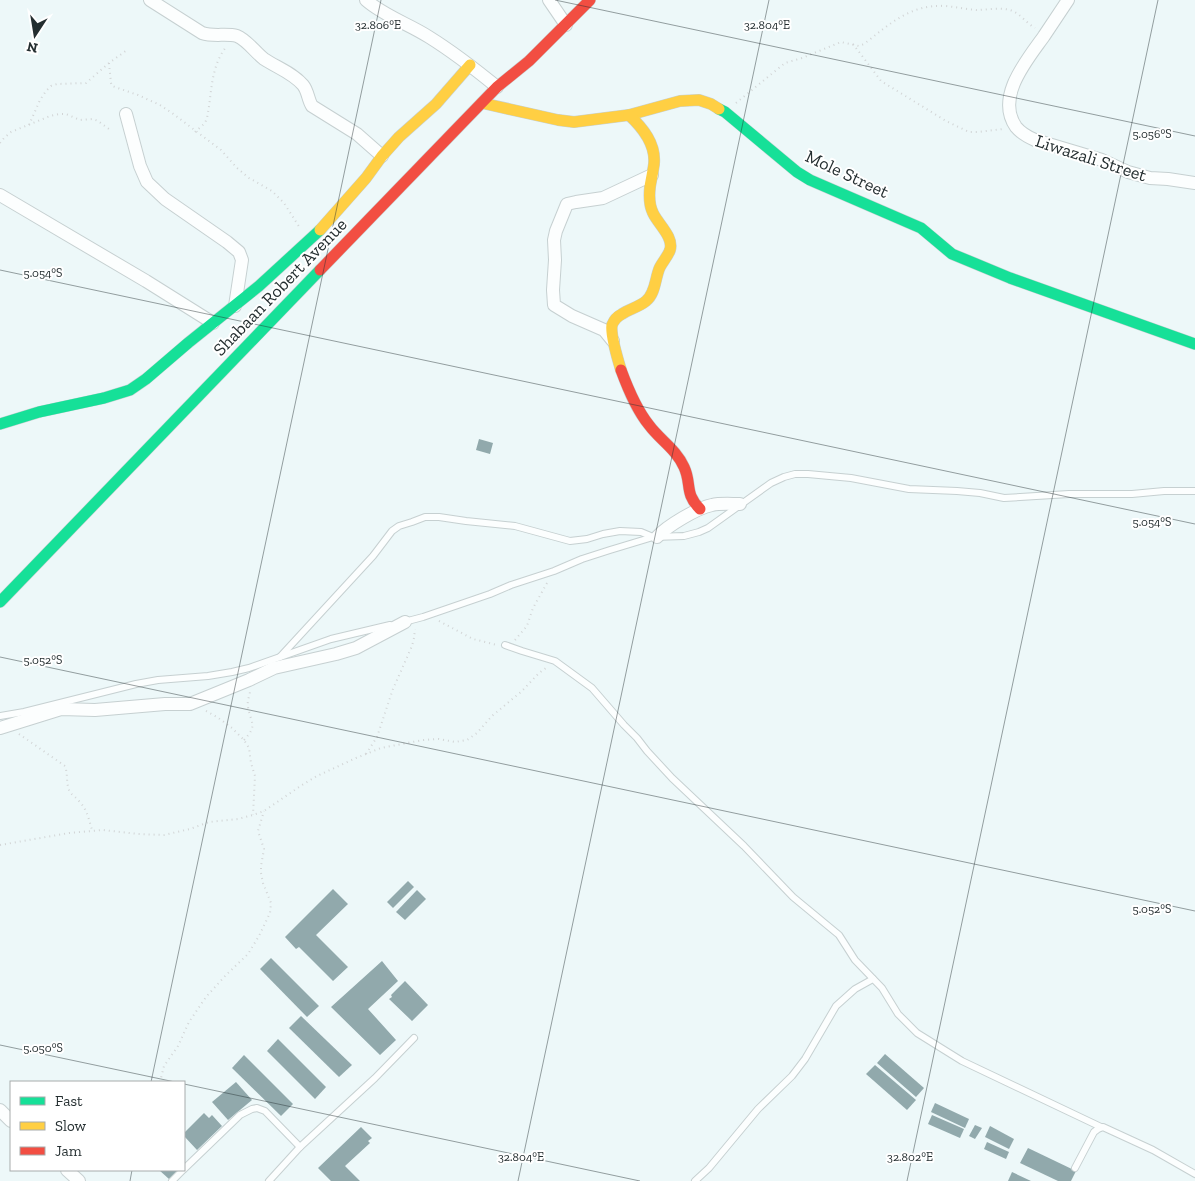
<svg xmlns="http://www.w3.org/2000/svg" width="1195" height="1181" font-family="'Zilla Slab',serif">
<rect width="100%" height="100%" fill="#edf8f9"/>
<g fill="#91a9ac">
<path d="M479,439L493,443L490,454L476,450Z"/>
<path d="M408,881L414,887L393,908L387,902Z"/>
<path d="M333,889L348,904L316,935L348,967L333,981L299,947L296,949L285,937Z"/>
<path d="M417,890L426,899L405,920L396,912Z"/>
<path d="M271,958L319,1006L307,1017L260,969Z"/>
<path d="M382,961L398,981L368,1009L396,1040L380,1055L331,1007Z"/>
<path d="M405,981L428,1005L412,1021L389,999L392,997L391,995Z"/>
<path d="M301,1016L352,1065L339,1077L289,1028Z"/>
<path d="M278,1039L326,1087L315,1099L267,1051Z"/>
<path d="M885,1054L924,1088L916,1097L877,1063Z"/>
<path d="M244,1055L293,1104L281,1116L232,1068Z"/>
<path d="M875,1065L916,1100L907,1110L866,1074Z"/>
<path d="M236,1082L252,1100L228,1120L212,1102Z"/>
<path d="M935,1103L969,1119L965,1128L931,1112Z"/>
<path d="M204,1113L209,1118L212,1115L222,1126L197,1150L184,1136V1133Z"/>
<path d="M932,1115L964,1129L960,1138L928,1124Z"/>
<path d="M975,1125L982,1128L975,1139L969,1136Z"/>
<path d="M990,1126L1014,1139L1009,1149L985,1137Z"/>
<path d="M361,1127L372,1138L368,1141L370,1143L345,1166L360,1181H331L318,1168Z"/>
<path d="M987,1142L1009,1152L1006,1159L984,1149Z"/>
<path d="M1028,1148L1076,1171L1071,1181H1058L1020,1163Z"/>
<path d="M159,1170H178L169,1179Z"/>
<path d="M1012,1172L1031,1181H1008Z"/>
</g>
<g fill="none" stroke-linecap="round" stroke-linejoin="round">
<defs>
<g id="lane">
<path d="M404,622L423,617L490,594L511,585L554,571L582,559L610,550L653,537L684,536L699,532L708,528L771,483L784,477L795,474H808L851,478L909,489L957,491L980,493L1004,498L1069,494H1132L1164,491H1195"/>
<path d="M505,645L522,651L555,661L592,688L624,725L637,738L647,751L672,778L744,846L793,897L839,935L855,960L882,988L898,1014L917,1033L962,1061L1101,1127"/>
<path d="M280,657L373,556L392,531L399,526L412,522L425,517H439L466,521L515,526L570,541L587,539L603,534L620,531L641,532L653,537"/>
<path d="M0,716L24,712L136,684L158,680L208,676L232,672L249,668L331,639L390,625"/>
<path d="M1075,1168L1094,1132L1098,1129L1103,1127L1153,1150L1195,1174"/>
<path d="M184,1169L240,1115L252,1109L257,1108L265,1111L300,1147"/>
<path d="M172,1181L183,1170"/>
<path d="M269,1181L300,1147L375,1078L414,1038"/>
<path d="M695,1181L709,1168L758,1109L792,1076L805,1059L836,1006L855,989L873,979"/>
</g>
<g id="street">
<path d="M150,0L202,33C214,37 226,33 237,36C247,40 255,52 264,59C276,67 293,73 303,85C308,91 308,100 312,106L357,134L382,156"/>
<path d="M366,0C384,16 409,24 429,37C453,52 475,69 497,87"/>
<path d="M549,0L566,25"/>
<path d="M1068,0C1060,12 1052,24 1044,36C1027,60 995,97 1016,127C1021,133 1028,137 1035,140L1102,160L1128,172L1150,178L1168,179L1195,183"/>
<path d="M126,114L140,166L147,182L165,199L227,242L239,252L242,260L235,306"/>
<path d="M0,195L146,281L213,323"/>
<path d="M613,341L604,330L572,316L554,305L553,290L555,260L554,240L556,231L567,204L576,202L603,198L652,175"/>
<path d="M657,537C667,526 697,508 712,505C720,503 731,504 740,504"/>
<path d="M0,728L61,709L95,710L165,704H190L249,680L274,668L336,654L356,648L405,622"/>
<path d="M0,1110L11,1121"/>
<path d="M67,1170L79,1181"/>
</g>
<g id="fast">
<path d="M719,109L725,112L797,172L810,180L921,228L952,254L1010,278L1195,344"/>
<path d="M0,424L39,412L104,398L130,390L146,379L188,343L259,286L320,230"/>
<path d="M0,602L320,270"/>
</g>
<g id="slow">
<path d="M482,103L558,120L574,122L629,115L680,101L699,100L711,104L719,109"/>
<path d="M320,230L366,178L382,156L399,137L436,104L470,65"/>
<path d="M621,370C618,360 610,334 612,325C614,320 618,316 622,314C629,309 639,307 646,301C656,293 655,277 660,267C663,261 668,256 670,250C674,237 658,224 653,213C649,205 649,196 650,187C651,180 653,172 654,164C656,144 643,128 629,115"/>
</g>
<g id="jam">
<path d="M320,270L497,87L529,61L590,0"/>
<path d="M621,370C628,389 636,409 649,425C660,440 676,449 684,467C692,484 684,493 700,509"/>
</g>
</defs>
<use href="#lane" stroke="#c6d0d1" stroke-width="8"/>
<use href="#street" stroke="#c6d0d1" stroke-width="14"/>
<use href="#fast" stroke="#c6d0d1" stroke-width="12"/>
<use href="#slow" stroke="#c6d0d1" stroke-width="12"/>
<use href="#jam" stroke="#c6d0d1" stroke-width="12"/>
<g stroke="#d2d5d6" stroke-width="2" stroke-dasharray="1 4" stroke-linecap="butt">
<path d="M853,44L881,81L946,121L969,132H978L1003,129"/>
<path d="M109,63L111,83L112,86L138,95L160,105L172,113L221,150L237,168L249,178L272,191L284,203L300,228"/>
<path d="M736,103L785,63L802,58L841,42L859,46L864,44C890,24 910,4 945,6C956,7 966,9 976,10C987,10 999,7 1010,10C1020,13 1026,23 1035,28"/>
<path d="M29,125L40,100L46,91L51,86L57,84L86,83L109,63L127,50"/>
<path d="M195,132L205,123L207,118C212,94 210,68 226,47"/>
<path d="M0,143L4,138L11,132L50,116L59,114H66L80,120L93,119L98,121L109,129"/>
<path d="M439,621L473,639L497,645"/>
<path d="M515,640L527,626L533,608L547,583"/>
<path d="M206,711L217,717L232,728L244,740L249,748L251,763L255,776L253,815"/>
<path d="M19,734L65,766C68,774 66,782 69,790C71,795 76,797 79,801C87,809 89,820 92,830"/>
<path d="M244,740C258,725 251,724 248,707C247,702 249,697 250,692"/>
<path d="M366,754L377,737L393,689L412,646L414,638L415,629"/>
<path d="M0,845L69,833L103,830L138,834L164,835L190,829L209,822L238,819L253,815L264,811L302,785L317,776L356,758L381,748L423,740L439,739L455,742L467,740L477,733L492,716L522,691L539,673L546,668"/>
<path d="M160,1082L164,1066L178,1046L189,1022L206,997L226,975L248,954L259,936L270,913L271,903L263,883L261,873V866L264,849L258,831L264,811"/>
</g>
<use href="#lane" stroke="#fcfefe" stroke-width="6"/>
<use href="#street" stroke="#fcfefe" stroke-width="12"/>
<use href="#fast" stroke="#16e098" stroke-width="11"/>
<use href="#slow" stroke="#ffcf43" stroke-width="11"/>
<use href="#jam" stroke="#f24e42" stroke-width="11"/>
</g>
<path fill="none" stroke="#242e30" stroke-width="1" stroke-opacity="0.45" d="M555,0L1195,136M0,270L1195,524M0,657L1195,911M0,1045L175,1082M151,1082L381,0M184,1084L640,1181M130,1181L132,1170M518,1181L769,0M907,1181L1158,0"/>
<g text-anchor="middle" stroke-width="4" stroke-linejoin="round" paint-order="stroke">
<g font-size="18" fill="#242e30" stroke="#fff">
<text transform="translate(1091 158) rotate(18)" y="6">Liwazali Street</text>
<text transform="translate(847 174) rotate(25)" y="6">Mole Street</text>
<text transform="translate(280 287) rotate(-46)" y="6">Shabaan Robert Avenue</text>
</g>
</g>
<g font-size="12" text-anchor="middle" fill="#242e30" stroke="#fff" stroke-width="4" stroke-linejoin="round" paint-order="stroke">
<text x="378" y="29">32.806°E</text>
<text x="767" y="29">32.804°E</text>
<text x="1152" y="138">5.056°S</text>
<text x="43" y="277">5.054°S</text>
<text x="1152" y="526">5.054°S</text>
<text x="43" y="664">5.052°S</text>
<text x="1152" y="913">5.052°S</text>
<text x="43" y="1052">5.050°S</text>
<text x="521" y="1161">32.804°E</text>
<text x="910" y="1161">32.802°E</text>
</g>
<rect x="10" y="1081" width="175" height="90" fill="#ffffff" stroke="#a7abac"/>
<rect x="20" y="1097" width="25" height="8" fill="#16e098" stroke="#a7abac"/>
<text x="55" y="1106" font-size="15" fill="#242e30">Fast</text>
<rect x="20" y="1122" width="25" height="8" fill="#ffcf43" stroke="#a7abac"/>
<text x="55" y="1131" font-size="15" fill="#242e30">Slow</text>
<rect x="20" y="1147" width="25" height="8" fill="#f24e42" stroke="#a7abac"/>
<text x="55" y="1156" font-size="15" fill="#242e30">Jam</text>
<g transform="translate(35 35) rotate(192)" stroke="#ffffff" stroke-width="4" paint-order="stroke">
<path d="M0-4L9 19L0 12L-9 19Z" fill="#242e30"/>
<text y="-8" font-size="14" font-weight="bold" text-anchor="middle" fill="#242e30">N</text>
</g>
</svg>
